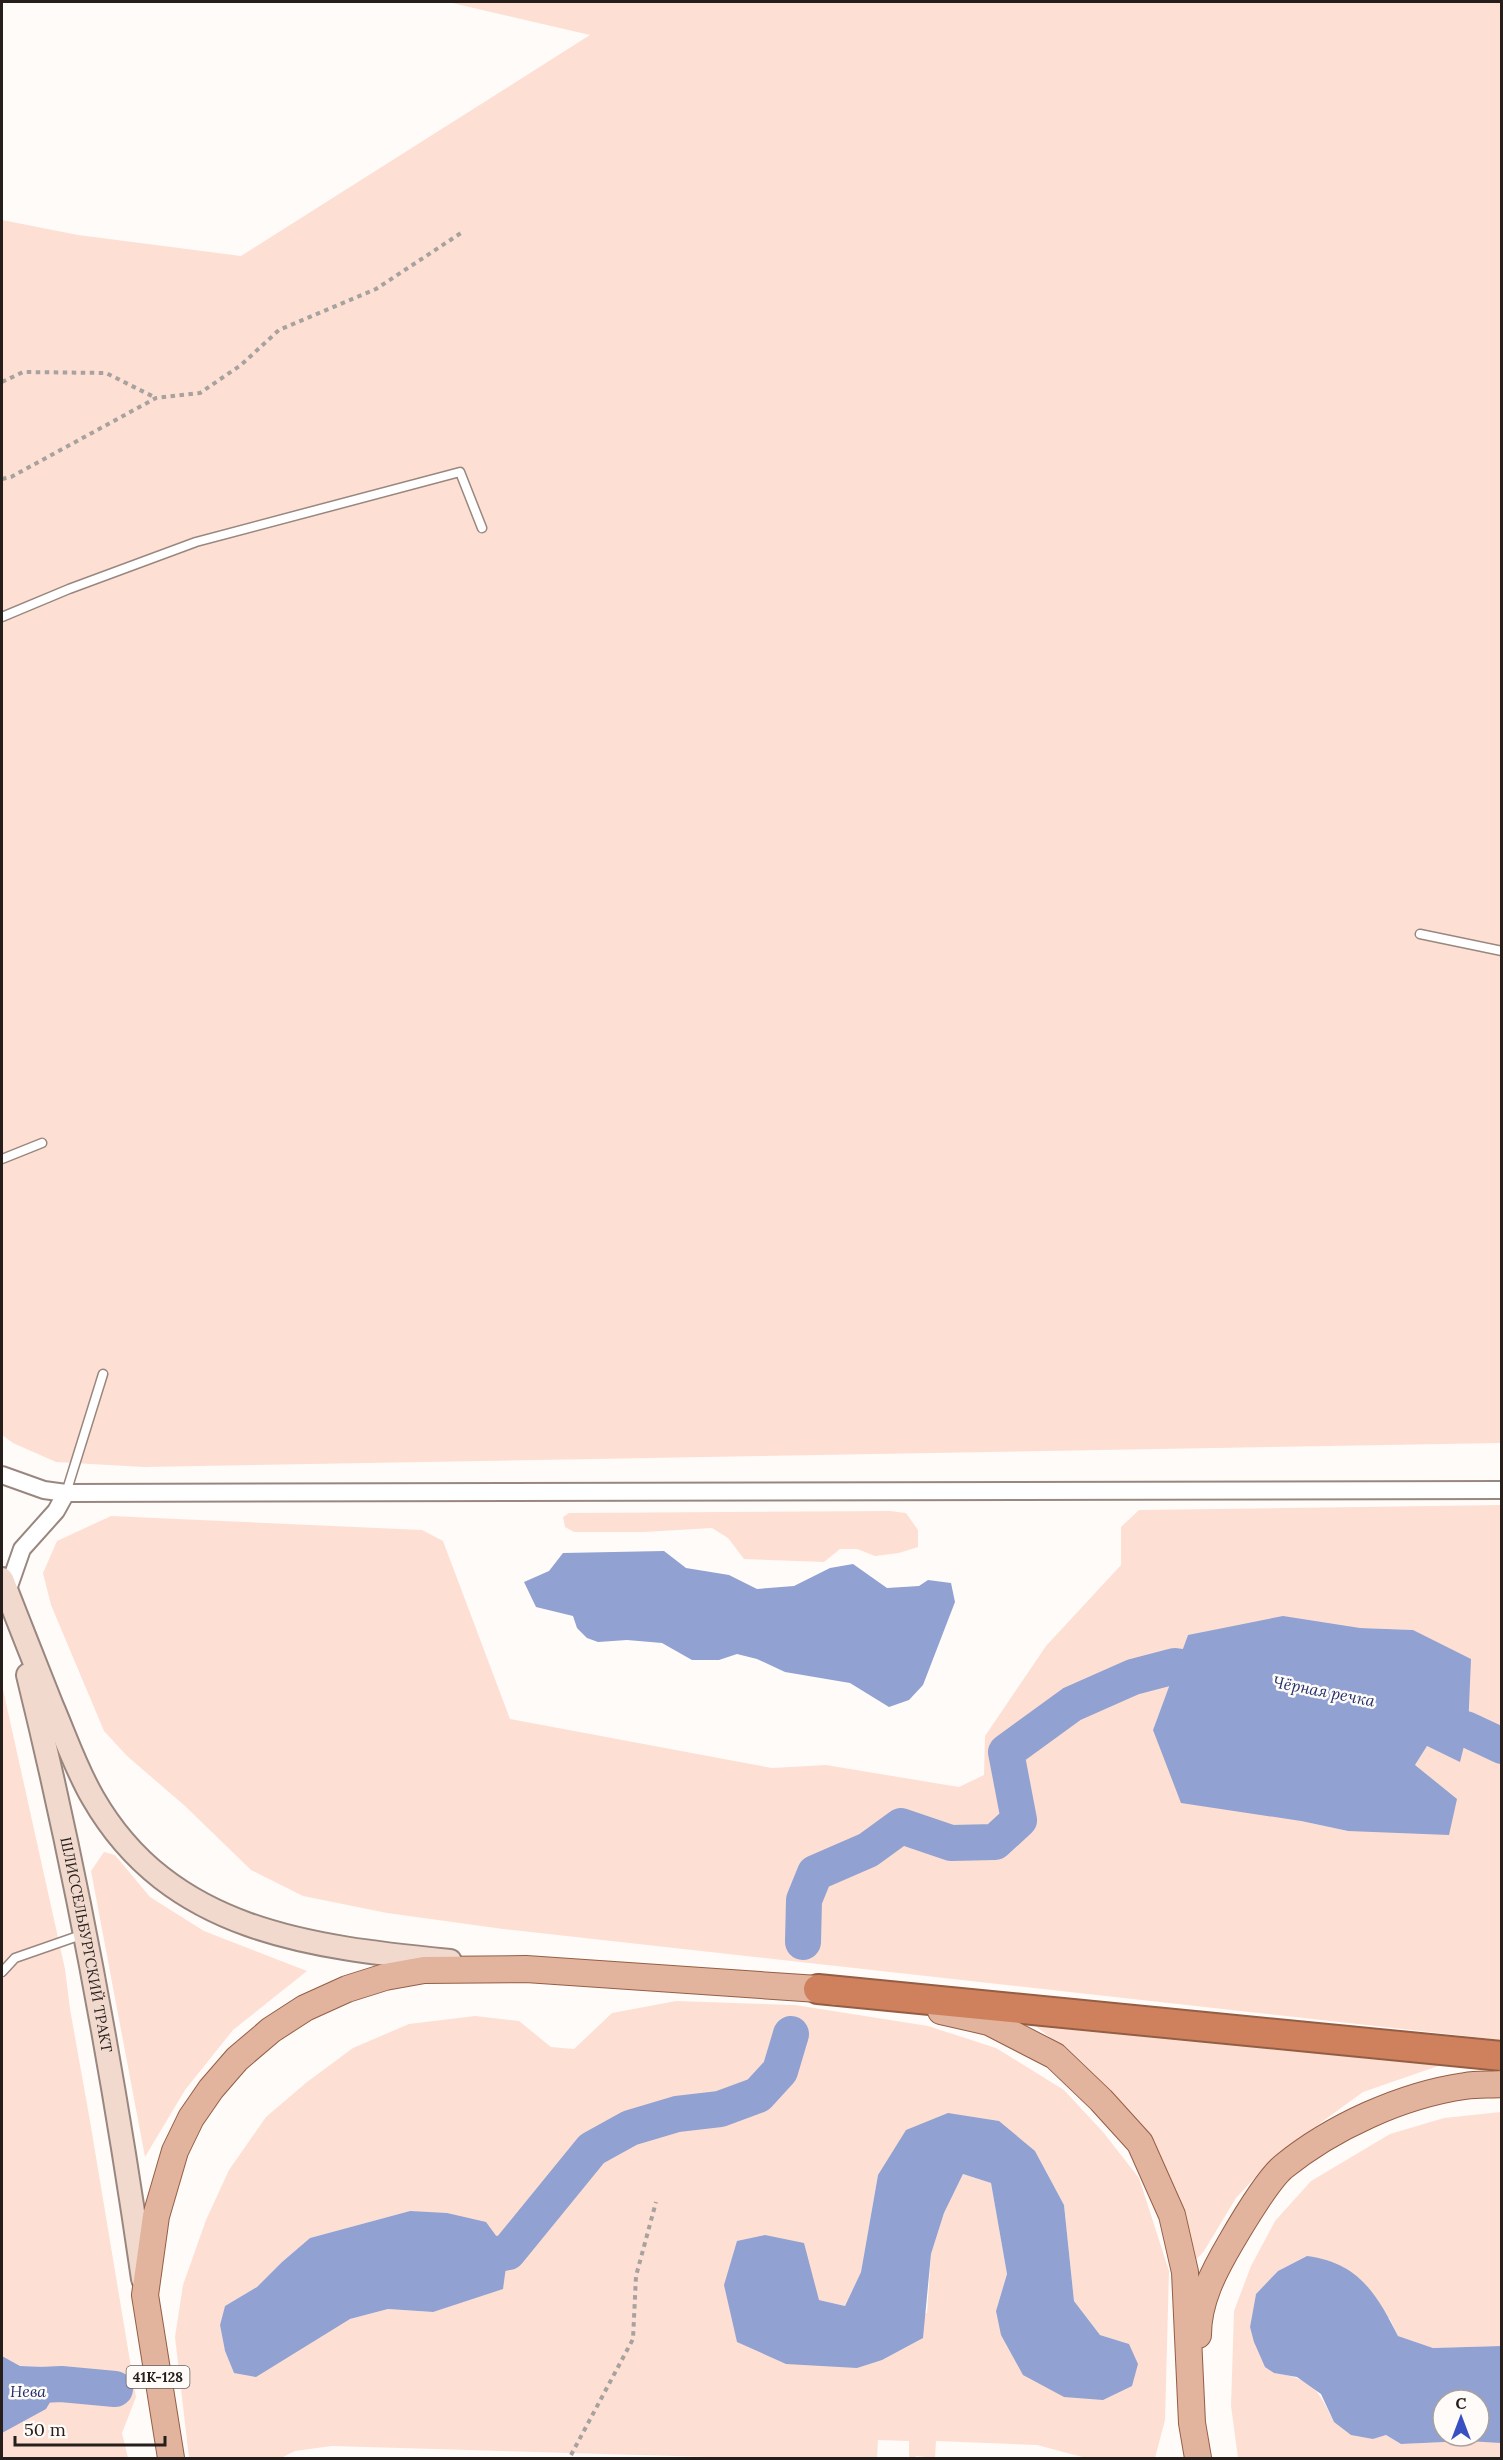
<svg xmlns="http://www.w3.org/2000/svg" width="1503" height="2460" font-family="Lora,serif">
<rect width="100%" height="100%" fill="#fffbf9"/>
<g fill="#fde0d3" fill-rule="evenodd">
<path d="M448,2H1501V1443L144,1467L56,1462L13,1443L2,1435V220L78,235L241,256L590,35Z"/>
<path d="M1501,1505V2040L503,1929L387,1913L303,1896L251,1870L185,1806L127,1756L104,1731L51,1605L43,1573L57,1541L111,1516L422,1530L443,1541L510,1719L772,1768L826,1765L959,1787L984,1775L985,1736L1046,1646L1121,1565V1527L1139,1510ZM1361,1628L1413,1630L1460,1761L1427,1746L1415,1765L1348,1831L1301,1821L1153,1730L1188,1635Z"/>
<path d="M890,1511L906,1513L918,1530V1547L899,1553L875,1556L857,1549H840L824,1562L744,1559L728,1538L712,1528L644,1532H574L565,1527L563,1517L569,1513Z"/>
<path d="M2,1685L65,1969L70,2009L90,2121L136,2397L122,2433L128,2458H2V2428L45,2367L20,2366L2,2356Z"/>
<path d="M104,1852L115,1855L150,1897L204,1931L307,1971L233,2030L185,2090L145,2157L91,1871Z"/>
<path d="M676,2001L795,2005L928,2026L996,2048L1064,2090L1103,2132L1139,2178L1169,2271L1165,2420L1155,2458H1086L1037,2445L936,2441L935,2458L916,2456L915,2458H909V2441L878,2440L877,2458H744L332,2446L295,2451L281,2458H189L175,2337L183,2285L206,2220L229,2170L266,2117L307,2082L353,2048L409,2024L475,2016L519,2021L551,2047L574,2049L612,2013ZM1035,2151L1064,2205L1074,2301L1100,2335L1129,2344L996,2311L1007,2274L991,2183L963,2174L944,2213L931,2254L927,2313L737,2342L819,2300L845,2306L861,2272L878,2175ZM410,2211L433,2312L388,2309L350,2319L234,2373L225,2351L220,2325L225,2306L257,2287L282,2262L310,2238Z"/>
<path d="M1033,2024L1402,2059L1441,2065L1363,2092L1275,2156L1236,2198L1204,2251L1195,2261L1128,2114L1081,2062Z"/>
<path d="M1501,2112V2346L1433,2348L1398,2336L1390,2319L1307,2256L1278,2271L1256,2294L1250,2327L1274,2373C1312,2378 1318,2389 1334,2422L1373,2439L1386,2435L1401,2444L1467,2441L1500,2442L1501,2458H1238L1231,2406L1234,2311L1251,2266L1275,2221L1311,2181L1390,2134L1444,2118Z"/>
</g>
<g fill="#90a1d2" fill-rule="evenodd">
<path d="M664,1551L686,1568L729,1575L757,1589L794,1586L830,1568L853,1564L887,1588L919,1586L928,1580L951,1583L955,1602L923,1685L909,1700L889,1707L850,1683L785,1672L757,1659L737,1654L719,1660H692L662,1643L627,1640L598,1642L587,1638L577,1628L573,1616L536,1607L524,1582L549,1571L563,1553Z"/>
<path d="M1283,1616L1360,1628L1413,1630L1471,1659L1468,1730L1460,1762L1427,1746L1415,1765L1457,1799L1449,1835L1348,1831L1301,1821L1181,1803L1153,1730L1188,1635Z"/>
<path d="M948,2113L999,2121L1035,2151L1064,2205L1074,2301L1100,2335L1129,2344L1138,2364L1132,2386L1103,2400L1064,2397L1023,2375L1001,2335L996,2311L1007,2274L991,2183L963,2174L944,2213L931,2254L923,2338L882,2360L857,2368L786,2364L737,2342L724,2285L737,2241L765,2235L804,2243L819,2300L845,2306L861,2272L878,2175L906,2130Z"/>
<path d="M410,2211L447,2213L486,2222L508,2252L503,2289L433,2312L388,2309L350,2319L256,2377L234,2373L225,2351L220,2325L225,2306L257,2287L282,2262L310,2238Z"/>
<path d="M1307,2256C1359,2263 1376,2293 1398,2336L1433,2348L1501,2346V2443L1467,2441L1401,2444L1386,2435L1373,2439L1351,2435L1334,2422L1321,2394L1297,2377L1274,2373L1265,2367L1254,2342L1250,2327L1256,2294L1278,2271ZM1443,2400H1479V2436H1443Z"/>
<path d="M2,2356L20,2366L45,2367L61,2384L46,2409L2,2433Z"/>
</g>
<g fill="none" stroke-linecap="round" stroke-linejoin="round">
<g stroke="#90a1d2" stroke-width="36">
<path d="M1421,1715L1468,1730L1502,1746"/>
<path d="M803,1942L804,1900L815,1873L868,1850L901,1826L951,1843L995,1842L1019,1820L1006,1752L1072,1704L1133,1677L1175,1666L1224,1673"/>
<path d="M459,2262L508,2252L592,2149L630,2128L677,2114L720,2109L758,2095L780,2071L791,2034"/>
<path d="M2,2387L61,2384L115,2389"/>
</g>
<defs>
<g id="lane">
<path d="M2,617L69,589L196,542L460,472L482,528"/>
<path d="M1420,934L1502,951"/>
<path d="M2,1159L42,1143"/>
<path d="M66,1493L103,1374"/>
<path d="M2,1972L15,1958L84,1934"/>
</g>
<g id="street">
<path d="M2,1475L44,1490L66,1493L1502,1490"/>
<path d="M7,1592L22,1549L56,1511L66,1493"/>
</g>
<g id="secondary">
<path d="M2,1579C18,1621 35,1663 52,1706C65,1736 76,1769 93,1798C170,1932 311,1947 450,1961"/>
<path id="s1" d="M28,1675C77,1874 114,2077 143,2279"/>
</g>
<g id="primary">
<path d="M941,2011L989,2022L1055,2056L1101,2100L1140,2143L1172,2215L1185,2272L1192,2423L1198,2458"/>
<path d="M1198,2335C1198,2301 1214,2271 1231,2242C1242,2223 1268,2180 1283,2167C1332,2127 1402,2095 1465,2086C1477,2084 1490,2085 1502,2084"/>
<path d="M171,2458L145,2295L156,2216L175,2151L191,2118L211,2089L237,2059L271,2030L305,2008L347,1989L385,1977L424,1970L526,1969L818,1989L837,1992"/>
</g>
<path id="highway" d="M818,1989L1502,2056"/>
</defs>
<use href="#lane" stroke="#99877f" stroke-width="11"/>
<use href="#street" stroke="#99877f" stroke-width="20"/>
<use href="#secondary" stroke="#99877f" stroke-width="26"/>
<use href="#primary" stroke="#945e45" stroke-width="28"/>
<use href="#highway" stroke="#945e45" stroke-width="32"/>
<g stroke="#a7a19f" stroke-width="4" stroke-dasharray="4.5 4.5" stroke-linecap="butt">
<path d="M2,382L23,372L106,373L156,398"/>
<path d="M2,479L11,477L156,398L200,393L241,365L279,330L376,289L461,233"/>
<path d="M571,2455L633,2339L636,2276L656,2202"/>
</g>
<use href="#lane" stroke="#fff" stroke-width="8"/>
<use href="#street" stroke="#fff" stroke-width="16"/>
<use href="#secondary" stroke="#f1d9ce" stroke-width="22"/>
<use href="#primary" stroke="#e2b39d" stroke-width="26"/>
<use href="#highway" stroke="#cf805c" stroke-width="28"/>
</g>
<g text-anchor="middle" stroke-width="5" stroke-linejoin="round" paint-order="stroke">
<rect fill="#fffbf9" stroke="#66605e" stroke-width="1.5" x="126.5" y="2366" width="63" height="22" rx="4.5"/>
<g font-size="14" font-weight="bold" fill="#251e1b">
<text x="158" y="2382">41К-128</text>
</g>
<g font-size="15" fill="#251e1b" stroke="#fffbf9">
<text dy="5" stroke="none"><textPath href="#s1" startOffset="276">ШЛИССЕЛЬБУРГСКИЙ ТРАКТ</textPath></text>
</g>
<g font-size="16" font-style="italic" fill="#22316c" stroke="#fffbf9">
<text transform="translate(1324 1691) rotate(11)" y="6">Чёрная речка</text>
<text x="28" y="2397">Нева</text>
</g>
</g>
<rect width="1503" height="2460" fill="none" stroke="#251e1b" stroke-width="6"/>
<g transform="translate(1461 2418)"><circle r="28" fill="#fffbf9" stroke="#a8a3a0" stroke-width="1.5"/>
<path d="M0-4.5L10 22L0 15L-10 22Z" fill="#3850c2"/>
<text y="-9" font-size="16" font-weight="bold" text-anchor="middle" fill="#251e1b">С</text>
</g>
<path d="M15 2436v9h150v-9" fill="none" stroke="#251e1b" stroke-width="3"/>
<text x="24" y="2436" font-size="18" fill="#251e1b" stroke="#fffbf9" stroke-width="4.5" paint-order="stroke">50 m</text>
</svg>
